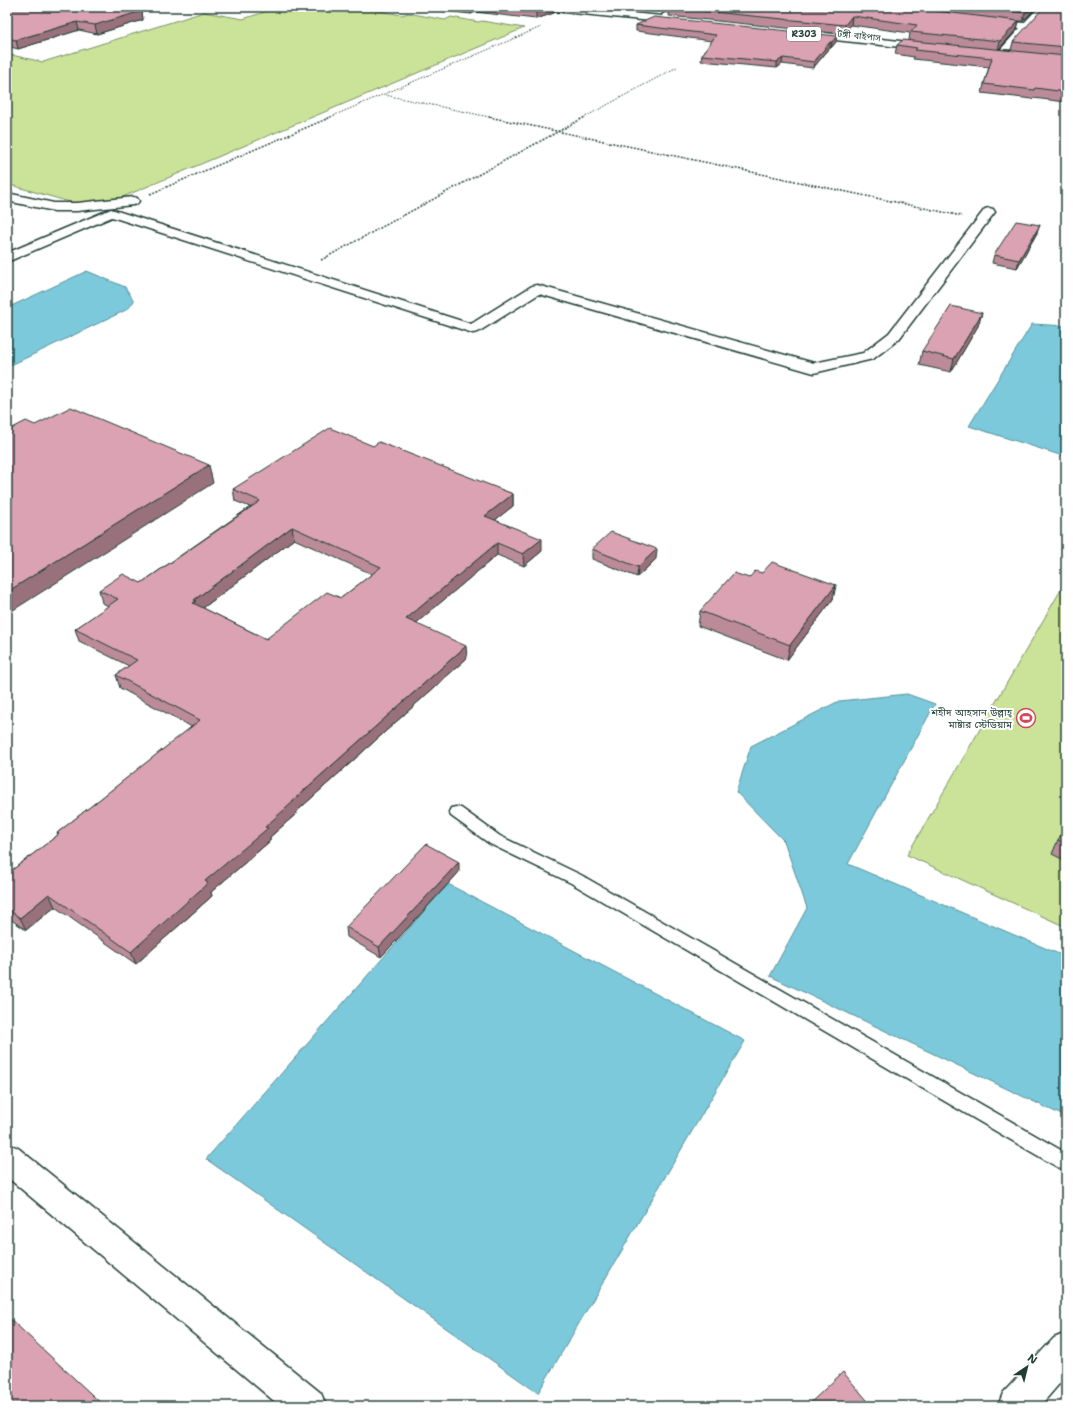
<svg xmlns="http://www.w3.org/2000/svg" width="1073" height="1413" font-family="'Shantell Sans','Noto Sans Bengali',sans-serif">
<rect width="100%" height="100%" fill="#fff"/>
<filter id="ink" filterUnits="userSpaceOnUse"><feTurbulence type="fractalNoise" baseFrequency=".025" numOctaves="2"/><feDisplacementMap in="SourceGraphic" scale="8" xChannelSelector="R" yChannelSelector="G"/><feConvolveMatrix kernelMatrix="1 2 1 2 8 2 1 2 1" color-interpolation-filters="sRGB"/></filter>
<g filter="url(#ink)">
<g fill="#cbe398" stroke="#759066">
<path d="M280,7H341L356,10L361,8L402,15L408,13L445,20L451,17L478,22L482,21L524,28L94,209L7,184V54L43,62L204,12L243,19Z"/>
<path d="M1066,581V927L907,855Z"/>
</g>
<g fill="#7cc9dc" stroke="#579199">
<path d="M87,271L125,287L134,301L128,309L7,367V308Z"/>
<path d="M1032,324L1066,326V457L969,426Z"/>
<path d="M907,694L935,704L848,864L1066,957V1117L770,976L807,908L784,841L736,792L751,746L839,701Z"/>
<path d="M448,884L745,1041L538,1393L206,1159Z"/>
</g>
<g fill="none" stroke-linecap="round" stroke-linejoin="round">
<defs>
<g id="service">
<path d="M642,7H649L631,14L628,12Z"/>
<path d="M456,807L461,808L500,836L581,875L1066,1153V1172L571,883L490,844L451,816L449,812L451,808Z"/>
</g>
<g id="minor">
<path d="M1041,7L1044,8L1045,10L1044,12L1007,53H1001L999,51L1001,49L1020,28L987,25L983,22L984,20L1024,23L1038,8Z"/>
<path d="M7,193L54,203H77L133,197L137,198L139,201L137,204L133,205L77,211H54L7,201Z"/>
<path d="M989,208L993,209L995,212L899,339L873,359L814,373L539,294L478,332L473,333L112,217L7,262V253L111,209L471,324L532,286L537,285L814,363L863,353L889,333L985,209Z"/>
<path d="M7,1143L18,1148L321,1393L326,1406H280L7,1177Z"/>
</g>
<path id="primary" d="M539,7H568L662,16L663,14L666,13L821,29L824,30L825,33L928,44L933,47L928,50L807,37L804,36L803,33L685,21L684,23L681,24L543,10Z"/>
<path id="trunk" d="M1066,1333V1376L1040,1406H998L1003,1393L1054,1338Z"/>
</defs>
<use href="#service" stroke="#1f3d34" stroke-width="3"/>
<use href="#minor" stroke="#1f3d34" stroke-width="3"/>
<use href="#primary" stroke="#1f3d34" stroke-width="3"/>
<use href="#trunk" stroke="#1f3d34" stroke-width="3"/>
<g stroke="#1f3d34" stroke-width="1" stroke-dasharray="1.5 1.5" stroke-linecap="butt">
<path d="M385,95L494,118"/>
<path d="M328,118L541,27"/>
<path d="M583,118L677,67"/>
</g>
<g stroke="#1f3d34" stroke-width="1.5" stroke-dasharray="2 1.5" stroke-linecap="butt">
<path d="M489,117L962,216"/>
<path d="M150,194L331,117"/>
<path d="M321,260L585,117"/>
</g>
<use href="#service" fill="#fff" fill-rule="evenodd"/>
<use href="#minor" fill="#fff" fill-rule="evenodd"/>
<use href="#primary" fill="#fff" fill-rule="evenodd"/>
<use href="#trunk" fill="#fff" fill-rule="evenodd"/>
</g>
<g fill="#bb8b9a" stroke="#1f3d34" fill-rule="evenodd">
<path d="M7,7L142,11L143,20L97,34L79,30L18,49L7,46Z"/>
<path d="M407,7H554V13L536,19L475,12L471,14Z"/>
<path d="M1037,7L1023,21H1019L1017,29L999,49L1011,50L1013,42L1066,7V102L1033,98L1032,99L982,93L984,84L989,67L913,59L914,57L895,54L897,45L909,40L910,33L851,25L843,34L669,16L670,8Z"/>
<path d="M636,25L836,42L831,48H830L813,68L782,64L777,68L701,61L702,55L712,41L636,31Z"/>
<path d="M1037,233L1017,268L992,263L994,255Z"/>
<path d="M982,313L978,326L951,372L919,365L922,351Z"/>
<path d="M373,446L513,494V506L495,520L542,551L524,566L497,555L416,623L467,658L296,812V814L270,837V841L211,892L212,896L136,964L55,907L26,930L7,917V874L58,835L57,833L192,727L120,688L116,675L129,666L79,641L75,629L109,606L102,603L99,590L141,583L250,507L235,501L233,489ZM294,539L372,574L341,598L266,639L203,608Z"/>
<path d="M592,549L656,559L637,577L592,559Z"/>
<path d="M762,573L836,585L833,599L787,660L698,626L700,611L749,578Z"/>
<path d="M1066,827V861L1052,854L1058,840Z"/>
<path d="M459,872L381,957L347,937L346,927Z"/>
</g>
<g fill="#99717d" stroke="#1f3d34">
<path d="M127,7H157L142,11L143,20L97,34L95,25L124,8Z"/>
<path d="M471,7H475V12L471,14Z"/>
<path d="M547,7H554V13L536,19V11Z"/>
<path d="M1031,7H1037L1023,21L1025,13Z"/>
<path d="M852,16L851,25L843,34L845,25Z"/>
<path d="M1019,21L1017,29L998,50L1000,41Z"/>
<path d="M77,22L79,30L18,49L16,40Z"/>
<path d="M837,36L836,42L831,48L832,42Z"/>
<path d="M830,42V48L813,68L814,62Z"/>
<path d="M783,58L782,64L777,68V62Z"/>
<path d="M1040,225L1037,233L1017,268L1019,260Z"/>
<path d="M982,313L978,326L951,372L954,359Z"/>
<path d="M209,465L213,483L7,614V592Z"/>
<path d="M513,494V506L485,528V516Z"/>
<path d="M292,527L294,539L199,611L193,603L194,600Z"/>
<path d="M542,539V551L524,566L523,554Z"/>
<path d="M497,543V555L407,631L406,619Z"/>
<path d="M657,549L656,559L637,577L638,567Z"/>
<path d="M836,585L833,599L787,660L790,645Z"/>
<path d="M466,646L467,658L296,812V814L270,837V841L211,892L212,896L136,964L131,952L205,881L292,801Z"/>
<path d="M459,862V872L381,957L379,947Z"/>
<path d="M49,894L55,907L26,930L20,918Z"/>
</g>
<g fill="#daa2b3" stroke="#1f3d34" fill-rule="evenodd">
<path d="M7,7H127L124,8L142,11L95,25L77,22L16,40L7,38Z"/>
<path d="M503,7H547L536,11Z"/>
<path d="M671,7H902L1019,21L1000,41L911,32L917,25L852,16L845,25L670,8Z"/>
<path d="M974,7H1031L1025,13Z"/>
<path d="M1044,7H1066V47L1013,42Z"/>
<path d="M654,17L837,36L832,42H830L814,62L783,58L777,62L702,55L716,35L636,25Z"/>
<path d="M903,40L1066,56V92L1035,88L1034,90L984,84L992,58L915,50L917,48L897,45Z"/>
<path d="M1016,221L1040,225L1019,260L994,255Z"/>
<path d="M951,306L982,313L954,359L922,351Z"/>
<path d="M71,407L209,465L7,592V431L26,421L35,425Z"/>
<path d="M330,428L373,446L379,442L513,494L485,516L542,539L523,554L497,543L406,619L466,646L292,801H294L265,827L268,828L205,881L208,883L131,952L49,894L20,918L7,908V874L59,834L57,833L200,720L116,675L137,660L75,629L118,599L99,590L123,574L141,583L260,501L233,489ZM292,527L381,567L341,598L327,592L266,639L193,603L196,601L194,600Z"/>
<path d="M611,532L657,549L638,567L592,549Z"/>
<path d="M772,562L836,585L790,645L700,611L734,573L749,578L755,571L762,573Z"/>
<path d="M1066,827V844L1058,840Z"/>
<path d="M426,844L459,862L379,947L346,927Z"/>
<path d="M7,1316L104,1406H7Z"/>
<path d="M843,1372L872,1406H807Z"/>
</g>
</g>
<defs>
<symbol id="stadium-ring" viewBox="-11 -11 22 22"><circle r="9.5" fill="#fff" stroke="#d1495b" stroke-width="1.5"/><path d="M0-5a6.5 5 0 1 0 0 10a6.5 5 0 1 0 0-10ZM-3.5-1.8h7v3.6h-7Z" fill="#d1495b"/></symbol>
</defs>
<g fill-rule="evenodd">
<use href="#stadium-ring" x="1015" y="707" width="22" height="22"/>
</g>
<g text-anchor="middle" stroke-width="4" stroke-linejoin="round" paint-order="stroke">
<rect fill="#fff" stroke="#627771" stroke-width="1" x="787" y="27" width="34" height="14" rx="3"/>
<g font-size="9" font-weight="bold" fill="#1f3d34">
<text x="804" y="37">R303</text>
</g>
<g font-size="9" fill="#1f3d34" stroke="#fff">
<text transform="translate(859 36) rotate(6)" y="3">টঙ্গী বাইপাস</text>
</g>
<g font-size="10" fill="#1f3d34" stroke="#fff" text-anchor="end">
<text x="1012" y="716">শহীদ আহসান উল্লাহ্‌<tspan x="1012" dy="12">মাষ্টার স্টেডিয়াম</tspan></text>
</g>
</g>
<rect width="1073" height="1413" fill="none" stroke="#fff" stroke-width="24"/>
<rect x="12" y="12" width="1049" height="1389" fill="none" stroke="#1f3d34" stroke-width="1.5" filter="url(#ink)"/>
<g transform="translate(1027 1367) rotate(35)" stroke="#ffffff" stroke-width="3" paint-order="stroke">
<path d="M0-3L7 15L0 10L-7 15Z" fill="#1f3d34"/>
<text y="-6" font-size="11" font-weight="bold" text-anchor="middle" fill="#1f3d34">N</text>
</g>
</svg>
